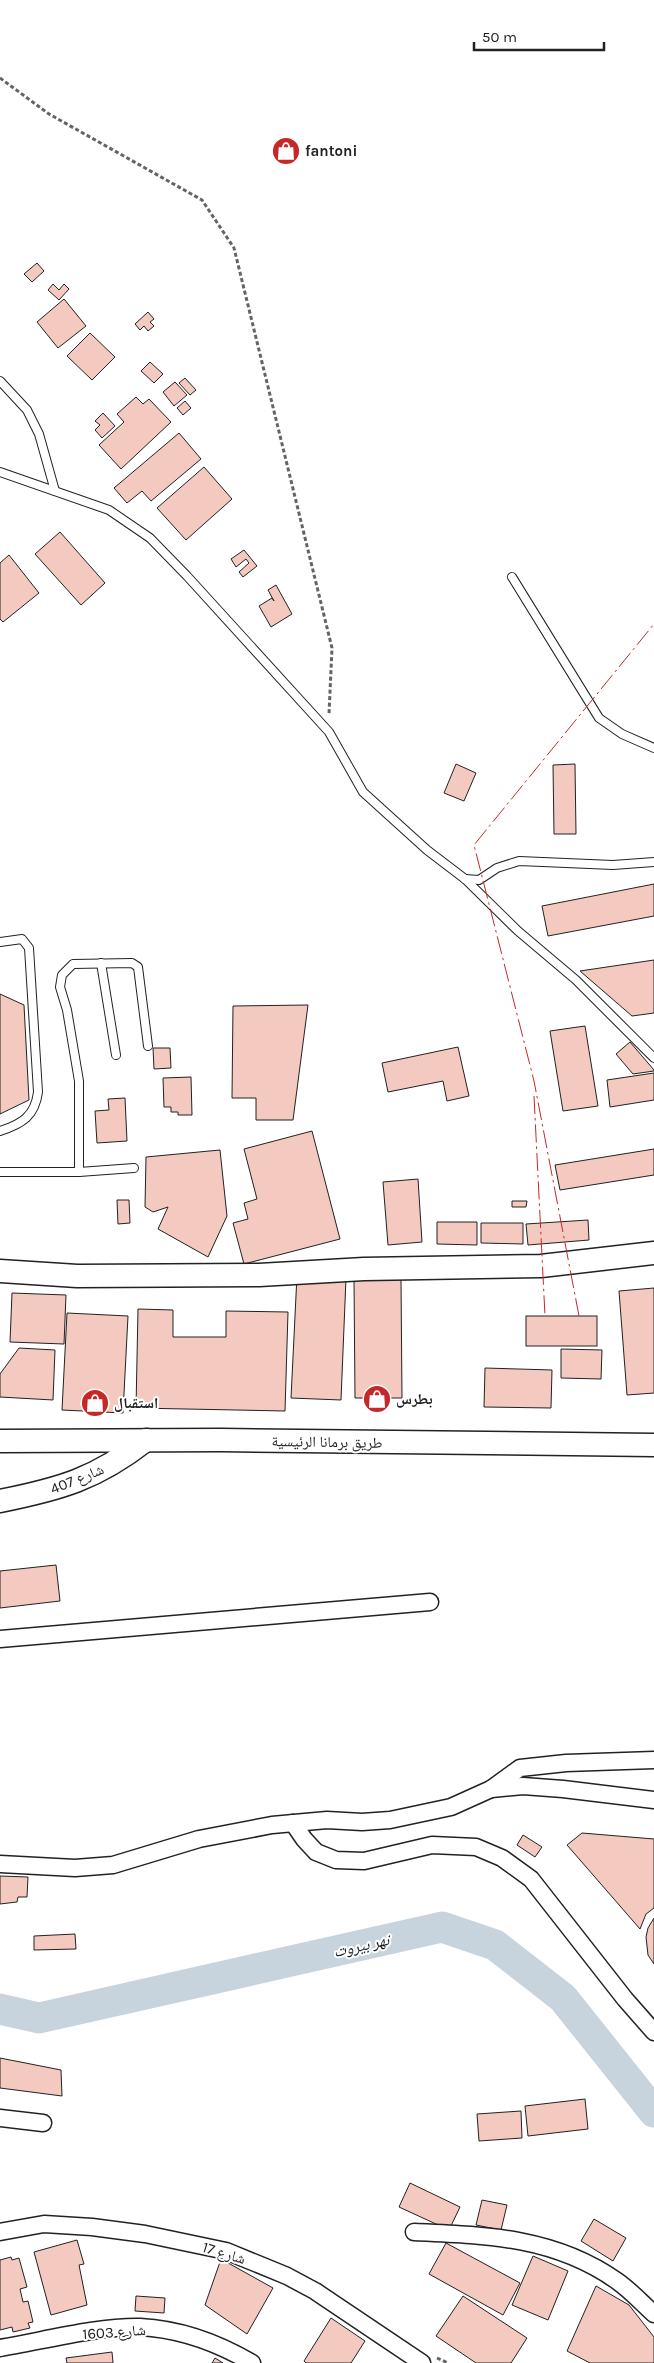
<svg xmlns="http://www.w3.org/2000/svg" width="654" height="2363" font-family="Karla,'Noto Naskh Arabic',sans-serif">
<rect width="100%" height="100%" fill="#fff"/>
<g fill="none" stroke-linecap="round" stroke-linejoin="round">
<path stroke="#c7d3dd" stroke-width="31" d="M0,2009L39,2018L442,1927L495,1945L563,1998L654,2112"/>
</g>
<g fill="#f3c9c0" stroke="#222">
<path d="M37,263L44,271L32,282L24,274Z"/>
<path d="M53,284L59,290L64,284L69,289L59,300L48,290Z"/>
<path d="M64,299L86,326L58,348L37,322Z"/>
<path d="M148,312L154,319L150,322L154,326L148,331L144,326L140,330L135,324Z"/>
<path d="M90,333L115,357L92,380L67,356Z"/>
<path d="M150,362L163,374L154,383L141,371Z"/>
<path d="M185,378L196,390L190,395L179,383Z"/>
<path d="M175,382L187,395L174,406L163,392Z"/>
<path d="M136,397L143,404L149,399L171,422L121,469L99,445L124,422L117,414Z"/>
<path d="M185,401L191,408L183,415L177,408Z"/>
<path d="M103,413L115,426L102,438L95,430L100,425L95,421Z"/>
<path d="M179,433L201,459L151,501L142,491L127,503L114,488Z"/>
<path d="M204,467L232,499L186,540L157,508Z"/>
<path d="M60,532L105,583L81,605L35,554Z"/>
<path d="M244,550L257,566L243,577L239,572L249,563L246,559L236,567L231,559Z"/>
<path d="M9,555L39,593L3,622L0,619V563Z"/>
<path d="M276,585L292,614L271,627L259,606L272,598L274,601L268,590Z"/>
<path d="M456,764L476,773L464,801L444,793Z"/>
<path d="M575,764L576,834H554L553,765Z"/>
<path d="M654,884V916L548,936L542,906Z"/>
<path d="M654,960V1013L632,1016L580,971Z"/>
<path d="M0,994L24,1005L29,1100L0,1114Z"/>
<path d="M308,1005L293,1120H256V1098H232L233,1006Z"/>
<path d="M585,1026L598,1106L563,1111L550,1031Z"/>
<path d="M630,1042L654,1070V1071L633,1074L616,1054Z"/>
<path d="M458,1047L469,1096L447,1101L443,1081L388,1092L382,1063Z"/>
<path d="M153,1048H170L171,1068L154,1069Z"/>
<path d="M654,1073V1100L610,1107L607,1080Z"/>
<path d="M191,1077L192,1115H178V1112H171V1107H164L163,1078Z"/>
<path d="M125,1098L127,1141L97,1143L95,1111L109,1110L108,1099Z"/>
<path d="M312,1131L340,1239L244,1264L233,1223L248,1219L244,1203L257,1199L244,1149Z"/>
<path d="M654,1149V1175L560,1190L555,1165Z"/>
<path d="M220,1150L227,1216L208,1257L158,1229L168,1207L153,1212L145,1207L146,1157Z"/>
<path d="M418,1179L422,1242L388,1245L383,1182Z"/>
<path d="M117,1200H129L130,1223L118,1224Z"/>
<path d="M512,1201H527L526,1207H512Z"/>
<path d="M588,1220L589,1240L528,1245L526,1224Z"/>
<path d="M437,1222H477V1245L437,1244Z"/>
<path d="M481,1223H523V1244L481,1243Z"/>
<path d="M297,1275L346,1278L341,1400L291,1398Z"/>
<path d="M401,1279L402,1398H355L354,1280Z"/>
<path d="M654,1288V1393L627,1395L619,1291Z"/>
<path d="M12,1293L66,1295L64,1344L10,1342Z"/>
<path d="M138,1309L173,1310V1337H226V1311L288,1312L285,1411L136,1408Z"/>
<path d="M67,1313L128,1316L123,1413L62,1410Z"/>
<rect x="526" y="1316" width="71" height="30"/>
<path d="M19,1348L55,1350L53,1400L0,1397V1374Z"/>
<path d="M561,1349L602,1350L601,1379L561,1378Z"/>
<path d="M485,1368L552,1370L551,1408L484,1407Z"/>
<path d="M56,1565L60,1601L0,1608V1571Z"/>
<path d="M582,1833L654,1839V1908L646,1914L640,1929L567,1845Z"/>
<path d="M523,1835L542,1847L535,1857L517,1845Z"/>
<path d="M0,1876L28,1877L27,1897H18L17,1902L0,1904Z"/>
<path d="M654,1918V1964L648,1955L646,1937L648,1928Z"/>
<path d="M75,1934L76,1949L34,1950V1936Z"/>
<path d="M0,2058L61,2070L62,2096L0,2088Z"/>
<path d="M585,2099L588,2129L528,2136L525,2106Z"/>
<path d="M521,2111L522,2138L479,2141L477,2114Z"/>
<path d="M410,2183L460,2207L449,2230L399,2207Z"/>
<path d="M482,2200L507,2205L501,2230L476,2225Z"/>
<path d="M594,2219L626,2238L613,2261L581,2241Z"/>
<path d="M77,2240L84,2264L79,2265L87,2305L51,2315L34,2252Z"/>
<path d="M446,2243L520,2283L503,2315L429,2274Z"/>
<path d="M533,2256L568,2271L548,2320L512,2305Z"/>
<path d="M11,2257L12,2260L19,2258L27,2287L20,2289L23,2302L28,2301L33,2322L28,2323L30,2328L13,2332L12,2327L0,2330V2260Z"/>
<path d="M221,2259L273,2288L247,2334L205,2305Z"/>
<path d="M596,2286L629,2305L654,2337V2363H590L567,2351Z"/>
<path d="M136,2296L165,2298L164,2313L135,2311Z"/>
<path d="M463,2296L527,2338L511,2363H476L436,2336Z"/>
<path d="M331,2318L365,2341L351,2363H306L304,2361Z"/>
<path d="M112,2352L113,2363H67L66,2358Z"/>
<path d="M215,2358L223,2363H212Z"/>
</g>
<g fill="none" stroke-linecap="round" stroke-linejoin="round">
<defs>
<g id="lane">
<path d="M0,381L27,410L39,434L55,491"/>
<path d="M0,472L109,510L150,538L187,576L329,732L363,792L427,850L465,879L518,931L576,980L654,1058"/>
<path d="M512,577L599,718L622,734L654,748"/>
<path d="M465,879L479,880L497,868L519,861L613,865L654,862"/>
<path d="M0,942L22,939L29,948L38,1092C35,1116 22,1124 0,1131"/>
<path d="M101,963L116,1055"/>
<path d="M0,1172H79L134,1168"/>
<path d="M79,1172V1081L67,1010L60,987L62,975L73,964L132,963L138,967L148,1046"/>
</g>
<g id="street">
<path d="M0,1639L430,1602"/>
<path d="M491,1789L523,1786L563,1789L654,1800"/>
<path d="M293,1823L304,1839L316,1852L336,1860L364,1861L432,1845L476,1847L502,1858L531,1879L625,1999L654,2032"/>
<path d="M0,1864L75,1868L113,1865L199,1839L272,1825L327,1820L362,1822L390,1820L451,1807L491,1789L520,1768L566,1763L654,1760"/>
<path d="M0,2118L43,2123"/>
<path d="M0,2232L44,2224L92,2227L145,2234L226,2251L287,2276L315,2291L422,2363"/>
<path d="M414,2232C486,2235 555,2237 617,2281C630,2290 642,2303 654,2314"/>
<path d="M0,2348C42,2341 99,2326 140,2327C179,2329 218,2343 252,2363"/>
</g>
<g id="secondary">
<path d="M0,1271L77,1276L259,1275L364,1269L541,1266L654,1253"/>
<path d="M0,1441L221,1440L654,1445"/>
<path d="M0,1501C60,1489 96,1479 146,1440"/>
</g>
</defs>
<use href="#lane" stroke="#222" stroke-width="10"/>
<use href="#street" stroke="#222" stroke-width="19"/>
<use href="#secondary" stroke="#222" stroke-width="25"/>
<g stroke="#646464" stroke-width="3" stroke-dasharray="4 2.5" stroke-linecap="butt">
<path d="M0,78L49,114L202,200L234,248L332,648L329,714"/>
<path d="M437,2358L448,2363"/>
</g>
<use href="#lane" stroke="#fff" stroke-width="8"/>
<use href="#street" stroke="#fff" stroke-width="16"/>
<use href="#secondary" stroke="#fff" stroke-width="22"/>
<g stroke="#c62828" stroke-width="1" stroke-dasharray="18 4 2.5 4" stroke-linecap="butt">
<path d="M534,1096L545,1316"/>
<path d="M579,1316L534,1081L474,845L654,624"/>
</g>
</g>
<defs>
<symbol id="shop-disc" viewBox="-11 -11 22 22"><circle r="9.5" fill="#c62828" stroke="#fff"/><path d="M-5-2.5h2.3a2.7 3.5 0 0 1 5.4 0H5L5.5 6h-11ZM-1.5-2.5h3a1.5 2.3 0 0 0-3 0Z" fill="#fff"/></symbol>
</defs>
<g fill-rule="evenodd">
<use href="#shop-disc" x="270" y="135" width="32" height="32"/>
<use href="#shop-disc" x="361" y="1383" width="32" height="32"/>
<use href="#shop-disc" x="79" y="1387" width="32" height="32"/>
</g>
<g text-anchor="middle" stroke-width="4" stroke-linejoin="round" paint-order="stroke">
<g font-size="15" font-weight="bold" fill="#222" stroke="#fff" text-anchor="start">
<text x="305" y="156">fantoni</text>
<text x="396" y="1404">بطرس</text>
<text x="114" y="1408">استقبال</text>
</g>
<g font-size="15" fill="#222" stroke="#fff">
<text transform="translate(327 1442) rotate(1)" y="5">طريق برمانا الرئيسية</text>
<text transform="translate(77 1479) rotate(-22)" y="5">شارع 407</text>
<text transform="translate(224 2253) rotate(17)" y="5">شارع 17</text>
<text transform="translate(114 2332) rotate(-4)" y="5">شارع 1603</text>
</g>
<g font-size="16" font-style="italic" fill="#222" stroke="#fff">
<text transform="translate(361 1945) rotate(-13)" y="6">نهر بيروت</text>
</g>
</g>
<path d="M474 42v8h130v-8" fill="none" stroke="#222222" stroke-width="2.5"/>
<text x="482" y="42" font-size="15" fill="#222222" stroke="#ffffff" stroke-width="4" paint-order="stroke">50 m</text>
</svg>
